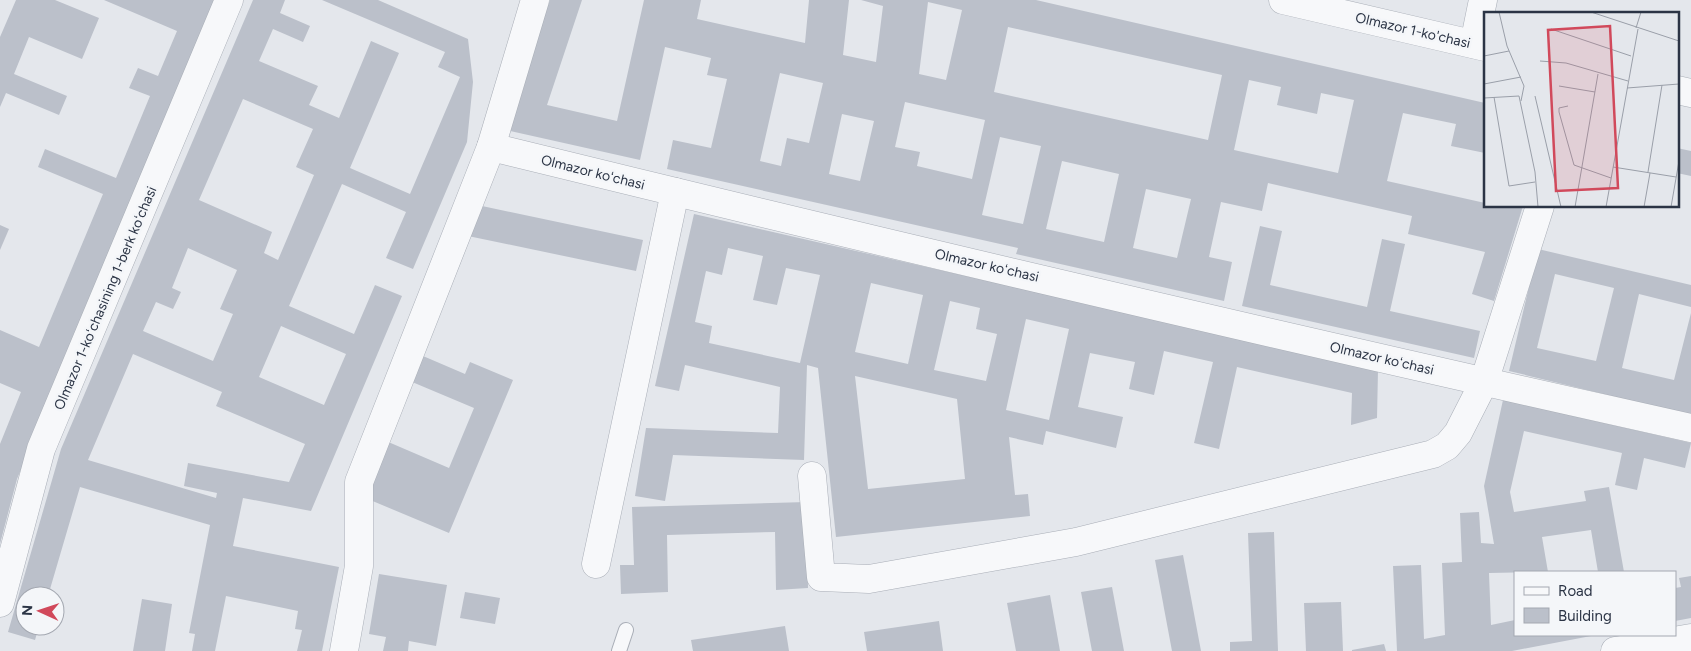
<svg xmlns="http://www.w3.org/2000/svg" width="1691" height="651" font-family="Figtree,sans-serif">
<rect width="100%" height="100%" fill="#e4e7ec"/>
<g fill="#bbc0ca" fill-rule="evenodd">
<path d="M16,0H55L99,18L82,59L29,37L14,74L67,96L59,115L6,93L0,107V37Z"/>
<path d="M104,0H216L17,479L0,544V444L21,392L0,383V330L39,347L103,194L38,167L45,149L116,178L150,96L129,88L138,68L158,76L177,31Z"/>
<path d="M253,0H285L280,13L310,26L303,42L273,29L259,61L318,86L309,105L339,118L371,41L399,53L350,168L410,194L460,77L438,67L445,52L322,0H378L468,39L473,82L467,142L413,269L386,258L406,212L342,184L289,306L354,334L375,285L402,296L311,511L243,498L233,546L339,567L322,651H297L302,630L295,629L298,611L226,596L215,651H192L195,634L189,633L210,525L80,487L48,596H25V626H39L35,640L8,632L61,449ZM243,99L313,129L296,167L314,175L278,260L264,253L272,232L199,200ZM188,248L237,270L220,309L233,314L213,361L143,331L156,302L173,309L181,292L172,288ZM281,326L346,354L324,405L259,377ZM133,354L222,392L216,406L305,444L289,482L188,463L184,486L217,493L216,498L88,460Z"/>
<path d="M550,0H582L547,105L617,121L644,0H701L697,19L805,43L809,0H849L843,55L876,62L883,6L861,0H1036L1485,103V153L1451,146L1456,124L1403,113L1387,181L1485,203V206H1523L1494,301L1472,294L1485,252L1408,234L1412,216L1268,183L1262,211L1221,202L1209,257L1232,262L1224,301L1016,254L1018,248L667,169L673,140L711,148L727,79L707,75L711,58L665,47L640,160L506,130ZM928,2L962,10L946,80L919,74ZM1008,27L1222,75L1208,140L994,92ZM780,73L823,83L809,143L787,138L781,166L760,161ZM1249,80L1281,87L1277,105L1317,114L1321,93L1354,100L1338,173L1234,150ZM905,102L985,120L972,179L917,166L920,152L895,147ZM842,114L874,121L860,181L829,174ZM1000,137L1041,146L1023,224L982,215ZM1062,161L1119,174L1104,242L1046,229ZM1146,189L1191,199L1177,258L1133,248Z"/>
<path d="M1677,148L1691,151V176L1677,173Z"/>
<path d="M482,206L643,240L636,271L468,236Z"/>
<path d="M694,214L1378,370L1377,418L1351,425L1352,393L1237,367L1219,449L1194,443L1213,362L1164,351L1154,395L1129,389L1135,362L1090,353L1078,407L1123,417L1116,448L1046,431L1043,445L1009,437L1015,495L1028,494L1030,516L836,537L818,368L807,365L804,460L673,455L665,501L635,496L646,428L778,433L780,387L685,365L679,391L655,386ZM728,248L763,256L753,300L777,305L786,268L820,275L800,363L709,343L712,326L695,322L706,271L722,275ZM871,283L923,295L908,364L855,352ZM950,301L980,308L976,329L997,334L986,381L934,370ZM1026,319L1069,329L1049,420L1006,410ZM855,376L957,399L965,479L868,489Z"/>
<path d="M0,225L9,229L0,250Z"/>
<path d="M1260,226L1282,231L1270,285L1367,307L1382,239L1405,244L1390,311L1480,331L1474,358L1242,306Z"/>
<path d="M1538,249L1691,285V307L1639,294L1622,368L1674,380L1691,313V415L1509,371ZM1555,274L1614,288L1596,361L1537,348Z"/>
<path d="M416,353L465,374L470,362L513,380L449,533L363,497L386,441L449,468L474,408L405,379Z"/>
<path d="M1503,400L1691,443L1685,468L1644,458L1637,490L1615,485L1622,453L1524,431L1510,492L1514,512L1586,501L1584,491L1609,487L1624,572H1598L1591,530L1542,537L1548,572L1489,573L1491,625L1515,620V635L1591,636L1512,651H1397L1393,566L1421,565L1424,639L1445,635L1442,563L1462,562L1460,513L1479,512L1481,543L1494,544L1484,486Z"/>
<path d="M807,502L808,588L776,590L775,532L667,535L668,592L621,594L620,565H634L632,507Z"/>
<path d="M1274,532L1278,651H1230V642L1252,641L1248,533Z"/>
<path d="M1183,555L1201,651H1172L1155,560Z"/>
<path d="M379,574L447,585L436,646L409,641L408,651H383L386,637L369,634Z"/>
<path d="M1691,576V618L1675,621V588L1681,587L1679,578Z"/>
<path d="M1112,587L1124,651H1092L1081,592Z"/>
<path d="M465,592L500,598L495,624L460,618Z"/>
<path d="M1050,595L1060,651H1016L1007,603Z"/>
<path d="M142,599L172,604L165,651H133Z"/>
<path d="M1341,602L1343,651H1306L1304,603Z"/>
<path d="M939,621L943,651H867L864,632Z"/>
<path d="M785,626L789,651H693L691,640Z"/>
<path d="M1384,644L1386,651H1352V650Z"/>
</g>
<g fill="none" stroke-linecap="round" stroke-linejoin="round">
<defs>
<path id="lane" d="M619,651L626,630"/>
<g id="street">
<path d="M1283,0L1485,47"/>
<path d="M1474,44L1483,0"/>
<path d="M1677,90L1691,93"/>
<path d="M491,147C890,245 1290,339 1691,428"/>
<path d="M812,476L821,577L869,579L1076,542L1433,454L1447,446L1458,433L1484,382L1540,206"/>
<path d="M596,564L675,192"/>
<path d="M0,603L41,449L229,0"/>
<path d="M344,651L359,566V482L491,147L535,0"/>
<path d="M1615,651L1691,638"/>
</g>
</defs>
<use href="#lane" stroke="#a9aeb7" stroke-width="16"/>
<use href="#street" stroke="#a9aeb7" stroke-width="29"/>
<use href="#lane" stroke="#f7f8fa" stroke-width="14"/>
<use href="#street" stroke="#f7f8fa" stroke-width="28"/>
</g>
<g text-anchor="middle" stroke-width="5" stroke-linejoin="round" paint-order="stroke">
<g font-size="14" fill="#2b3445" stroke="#f4f6f9">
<text transform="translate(1413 30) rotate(13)" y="5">Olmazor 1-ko'chasi</text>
<text transform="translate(593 172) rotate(14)" y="5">Olmazor koʻchasi</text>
<text transform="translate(987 265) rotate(13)" y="5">Olmazor koʻchasi</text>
<text transform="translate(105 298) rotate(-67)" y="5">Olmazor 1-koʻchasining 1-berk koʻchasi</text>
<text transform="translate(1382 358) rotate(13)" y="5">Olmazor koʻchasi</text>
</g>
</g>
<g transform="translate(1484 12)">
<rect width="195" height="195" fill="#e4e7ec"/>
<path fill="none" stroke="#9a9fa9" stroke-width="1" d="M15,0L23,34L40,74L37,89M107,0L195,29M152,16L157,0M67,17L147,44M0,44L25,39M56,49L82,51L144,69M0,72L37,65M75,74L111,80M143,76L195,72M51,84L77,195M10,85L25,174L51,170M0,86L35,84L51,160L54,195M84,94L75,96V100L90,153L127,166M129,155L192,165M164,160L178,73M91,195L114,62M122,195L154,17M160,195L166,161M187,195L195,149"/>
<path fill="#d1495b" fill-opacity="0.15" stroke="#d1495b" stroke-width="2.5" d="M126,14L134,176L72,179L64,18Z"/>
<rect width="195" height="195" fill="none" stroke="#2b3445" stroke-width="2.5"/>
</g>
<rect x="1514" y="571" width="162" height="65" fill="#f4f6f9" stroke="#a4a8b1"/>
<rect x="1524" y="587" width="25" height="8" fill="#f7f8fa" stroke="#a4a8b1"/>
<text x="1558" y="596" font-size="15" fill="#2b3445">Road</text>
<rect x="1524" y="608" width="25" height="15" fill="#bbc0ca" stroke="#a4a8b1"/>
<text x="1558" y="621" font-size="15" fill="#2b3445">Building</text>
<g transform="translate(40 611) rotate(273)"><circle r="24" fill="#f4f6f9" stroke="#a4a8b1"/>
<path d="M0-4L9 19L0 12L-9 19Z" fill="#d1495b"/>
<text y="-8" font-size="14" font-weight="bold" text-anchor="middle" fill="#2b3445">N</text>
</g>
</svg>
